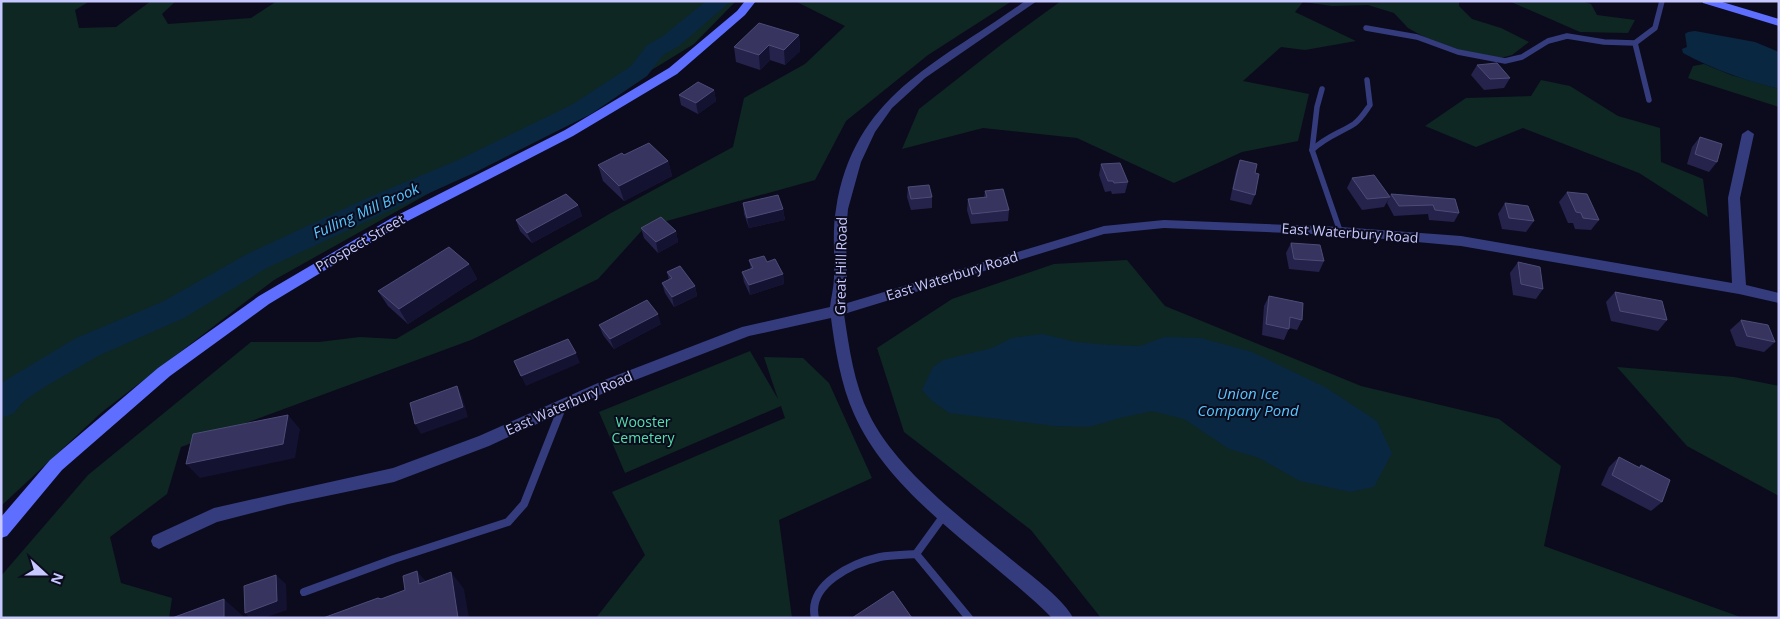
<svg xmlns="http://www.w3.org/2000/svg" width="1780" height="619" font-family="'Open Sans',sans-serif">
<rect width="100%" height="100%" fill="#0c0b1d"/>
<g fill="#0e2722">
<path d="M1,1H90L75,10L79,28L116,27L151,1H176L162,14L168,24L251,18L277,1H736L694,44L549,133L433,191L274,280L102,412L1,506Z"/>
<path d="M795,1H1012L928,55L846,121L815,180L645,227L598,279L471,340L181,447L167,494L110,537L121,583L172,598L169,618H1V576L88,475L251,342H319L360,337L396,339L611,213L733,147L744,98L805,64L845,26Z"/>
<path d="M1061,1H1459V6L1472,19L1501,28L1529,42L1512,55L1501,58L1460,50L1426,38L1408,28L1394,13L1368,5L1332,6L1303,2L1295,12L1356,41L1305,50L1281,47L1243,81L1309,94L1298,141L1242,152L1174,183L1077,138L983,128L902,149L919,109L1002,44Z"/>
<path d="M1509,1H1581L1591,4L1597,15L1635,20L1628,33L1580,32Z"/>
<path d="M1704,64L1731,75L1779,89V107L1688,78L1693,66Z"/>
<path d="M1541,80L1570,86L1618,116L1660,128L1661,162L1703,179L1708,217L1639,173L1523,128L1476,147L1425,126L1466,98L1531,96Z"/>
<path d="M1127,260L1165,306L1361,386L1499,419L1561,466L1544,546L1743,618H1101L1031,530L904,432L877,348L952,299L1054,264Z"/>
<path d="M750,351L778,399L764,357L803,358L829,383L872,478L779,520L792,618H596L645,555L612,492L785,418L781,406L625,473L599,412Z"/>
<path d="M1617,367L1734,377L1779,386V496L1687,446Z"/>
</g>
<g fill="#0a2741">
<path d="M1695,31L1755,42L1779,52V89C1745,80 1714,70 1683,53L1682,49L1687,47L1685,34L1688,32Z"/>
<path d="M1042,334L1076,342L1110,345L1140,346L1164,337L1201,338L1252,352L1325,387L1377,421L1392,453L1374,487L1350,492L1300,481L1259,458L1229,449L1184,419L1152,411L1120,418L1089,427L1055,426L949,413L931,400L922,390L933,367L943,360L992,348L1012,338Z"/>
</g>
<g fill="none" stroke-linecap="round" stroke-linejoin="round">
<path fill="#0a2741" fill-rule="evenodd" d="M706,1H731L679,46L663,55L647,76L591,114L476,172L387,212L267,268L184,318L98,356L43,388L23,402L13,414L1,418V383L76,338L162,302L247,254L367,198L458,160L573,104L631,66L647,45L663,36Z"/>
<g stroke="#353c7d" stroke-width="5.5">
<path d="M1366,28L1417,37L1458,52L1505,61L1522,57L1548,41L1567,36L1604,42L1635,43"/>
<path d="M1322,89L1317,107L1312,150L1340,231"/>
<path d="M1649,100L1635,43L1655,28L1662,1"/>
<path d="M1312,150C1327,136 1338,134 1354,124C1361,119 1365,112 1370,105L1367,80"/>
</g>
<g stroke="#353c7d" stroke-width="8">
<path d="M945,514L916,554L969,618"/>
<path d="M304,592L394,559L508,522L524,504L563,405"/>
<path d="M815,618C807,584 853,563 880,557C892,555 904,555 916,554"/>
</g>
<path fill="#353c7d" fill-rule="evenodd" d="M1025,1H1037L925,78L892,108L875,132L861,162L848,209L846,232L847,282L844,304L1104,226L1164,220L1340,227L1461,236L1732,283L1728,198L1742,134L1748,130L1754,134L1740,198L1746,285L1779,293V303L1739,294L1461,246L1340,235L1164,228L1104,234L844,314C849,347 854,384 869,414C896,470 965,521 1012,560C1028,573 1065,600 1073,618H1052C988,554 892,499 854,414C841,385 835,349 831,318L749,336L617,387L489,446L394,482L288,504L217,522L165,546L159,549L153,546L151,541L153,536L214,508L393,468L479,436L607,379L742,327L830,307C831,297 834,287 834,277C835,254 832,232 836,209C854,93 941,62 1025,1Z"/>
<g fill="#5e6fff" fill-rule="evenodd">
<path d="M745,1H756L745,15L677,74L573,136L400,225L269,304L170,376L62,470L7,536L1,538V517L50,460L158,368L259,296L390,219L565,130L669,68L737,11Z"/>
<path d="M1702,1H1719L1779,19V26L1703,3Z"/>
</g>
</g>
<g fill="#25234c">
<path d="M799,35L800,51L785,65L770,60L760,70L736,62L734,47Z"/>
<path d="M1477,65L1510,78L1504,88L1484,90L1471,75Z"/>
<path d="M714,90L716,101L698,114L681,105L679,95Z"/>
<path d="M1700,137L1717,162L1709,172L1687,164L1692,147Z"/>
<path d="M624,155L668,161L672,176L624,201L603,181L598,165Z"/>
<path d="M1240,160L1255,173V195L1251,205L1230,200L1236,171Z"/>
<path d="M1101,164L1128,182L1125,193L1112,194L1111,191L1105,192L1099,175Z"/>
<path d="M1352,178L1390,197L1384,207L1362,210L1347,188Z"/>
<path d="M908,187L932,197V208L911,210L907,197Z"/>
<path d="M985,191L1009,210L1008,221L971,224L967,210L968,199L984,198Z"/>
<path d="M1567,192L1599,220L1591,230L1575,229L1573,223H1568L1559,202Z"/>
<path d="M1391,194L1455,199L1459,213L1454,222L1429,220L1428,214L1394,216L1387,203Z"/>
<path d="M743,203L783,209L785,220L749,228L744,214Z"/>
<path d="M1505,203L1534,221L1526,232L1502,229L1498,214Z"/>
<path d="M578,205L582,216L532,243L520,231L516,220Z"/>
<path d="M641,228L676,231L678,242L658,253L644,238Z"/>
<path d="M1291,243L1324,261L1319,272L1289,269L1286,253Z"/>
<path d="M749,260L767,262L783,274L784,284L750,295L744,282L742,272L751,269Z"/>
<path d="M1518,262L1543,289L1536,299L1513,295L1510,273Z"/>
<path d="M469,264L477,279L408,324L388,306L378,291Z"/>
<path d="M667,272L695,286L697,296L674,307L665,293L662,283L669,280Z"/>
<path d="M1615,292L1667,320L1658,331L1611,321L1606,302Z"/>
<path d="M1269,296L1302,320L1297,330L1289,328L1284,340L1262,335L1264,306Z"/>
<path d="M1741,320L1775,342L1764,352L1736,346L1730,330Z"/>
<path d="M661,324L614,349L603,335L599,325Z"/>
<path d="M1619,457L1638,467L1641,465L1662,502L1651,511L1601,485L1609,467Z"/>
</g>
<g fill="#141231">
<path d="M799,35L800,51L785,65L784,50Z"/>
<path d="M769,45L770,60L760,70L759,55Z"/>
<path d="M714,90L716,101L698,114L696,103Z"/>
<path d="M668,161L672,176L624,201L619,186Z"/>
<path d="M578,205L582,216L532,243L527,233Z"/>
<path d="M783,209L785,220L749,228L747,218Z"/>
<path d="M676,231L678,242L658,253L656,242Z"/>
<path d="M469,264L477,279L408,324L399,309Z"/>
<path d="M783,274L784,284L750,295L749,285Z"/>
<path d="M695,286L697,296L674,307L672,297Z"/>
<path d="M658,314L661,324L614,349L610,339Z"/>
<path d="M576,353L580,363L526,386L521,376Z"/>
<path d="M457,386L462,396L468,417L421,434L415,424Z"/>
<path d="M288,415L300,429L295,458L200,478L186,464Z"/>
<path d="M417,571L431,587L419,584Z"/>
<path d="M451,572L464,589L469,618H458Z"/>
<path d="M276,575L286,584L287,610L264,618H250L245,613Z"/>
<path d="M224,599L243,616V618H224Z"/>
</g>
<g fill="#37355f" stroke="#4d4c78">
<path d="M759,23L799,35L784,50L769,45L759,55L734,47Z"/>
<path d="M1497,63L1510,78L1490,79L1477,65Z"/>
<path d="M698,82L714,90L696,103L679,95Z"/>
<path d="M1700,137L1722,144L1717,162L1695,154Z"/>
<path d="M649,143L668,161L619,186L598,165L622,153L624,155Z"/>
<path d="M1240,160L1257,164L1255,173L1259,174L1255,195L1233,189Z"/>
<path d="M1120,163L1128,182L1114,183L1113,181H1108L1101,164Z"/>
<path d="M1374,175L1390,197L1367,199L1352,178Z"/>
<path d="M929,185L932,197L911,199L908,187Z"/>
<path d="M1003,189L1009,210L972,214L968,199L987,197L985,191Z"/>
<path d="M1567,192L1587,194L1599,220L1583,218L1581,213L1576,212Z"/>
<path d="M566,194L578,205L527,233L516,220Z"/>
<path d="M1391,194L1455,199L1459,213L1435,210L1433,205L1399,206Z"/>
<path d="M778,195L783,209L747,218L743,203Z"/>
<path d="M1505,203L1528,206L1534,221L1509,218Z"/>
<path d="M661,217L676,231L656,242L641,228Z"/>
<path d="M1291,243L1320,245L1324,261L1294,259Z"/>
<path d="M449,247L469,264L399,309L378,291Z"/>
<path d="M764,256L767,262L775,259L783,274L749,285L742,272L753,268L749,260Z"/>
<path d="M1518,262L1540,267L1543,289L1521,284Z"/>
<path d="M680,266L695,286L672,297L662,283L672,278L667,272Z"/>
<path d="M1615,292L1662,301L1667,320L1620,311Z"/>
<path d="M1269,296L1303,303L1302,320L1290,317L1289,329L1266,324Z"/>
<path d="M647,300L658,314L610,339L599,325Z"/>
<path d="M1741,320L1768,325L1775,342L1747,336Z"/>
<path d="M568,339L576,353L521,376L514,361Z"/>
<path d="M457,386L463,407L415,424L410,403Z"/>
<path d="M288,415L283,444L186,464L193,434Z"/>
<path d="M1619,457L1640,468L1641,465L1670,480L1662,502L1612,475Z"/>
<path d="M417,571L419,584L451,572L458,618H323L378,598L381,599L405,590L403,576Z"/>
<path d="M276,575L277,601L245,613L244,586Z"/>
<path d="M893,591L912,618H852Z"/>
<path d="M224,599V618H172Z"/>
</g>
<g text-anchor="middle" stroke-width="4" stroke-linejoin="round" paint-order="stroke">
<g font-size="14" fill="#c7c8ff" stroke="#0c0b1d">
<text transform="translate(1350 233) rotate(4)" y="5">East Waterbury Road</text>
<text transform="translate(360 243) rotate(-30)" y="5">Prospect Street</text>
<text transform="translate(841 266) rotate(-89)" y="5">Great Hill Road</text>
<text transform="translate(952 276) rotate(-17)" y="5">East Waterbury Road</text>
<text transform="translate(569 403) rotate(-24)" y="5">East Waterbury Road</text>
</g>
<g font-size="14" fill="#51e0a9" stroke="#0c0b1d">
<text x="643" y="427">Wooster<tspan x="643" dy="16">Cemetery</tspan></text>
</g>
<g font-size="15" font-style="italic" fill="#55c7ff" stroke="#0c0b1d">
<text transform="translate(366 211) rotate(-24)" y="5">Fulling Mill Brook</text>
<text x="1248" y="399">Union Ice<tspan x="1248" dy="17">Company Pond</tspan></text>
</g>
</g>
<rect width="1780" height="619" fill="none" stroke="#c7c8ff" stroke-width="5"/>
<g transform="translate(45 574) rotate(111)" stroke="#0c0b1d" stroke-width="4" paint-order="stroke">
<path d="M0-4L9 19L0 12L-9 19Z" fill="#c7c8ff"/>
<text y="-8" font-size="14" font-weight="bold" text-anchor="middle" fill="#c7c8ff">N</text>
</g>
</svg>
